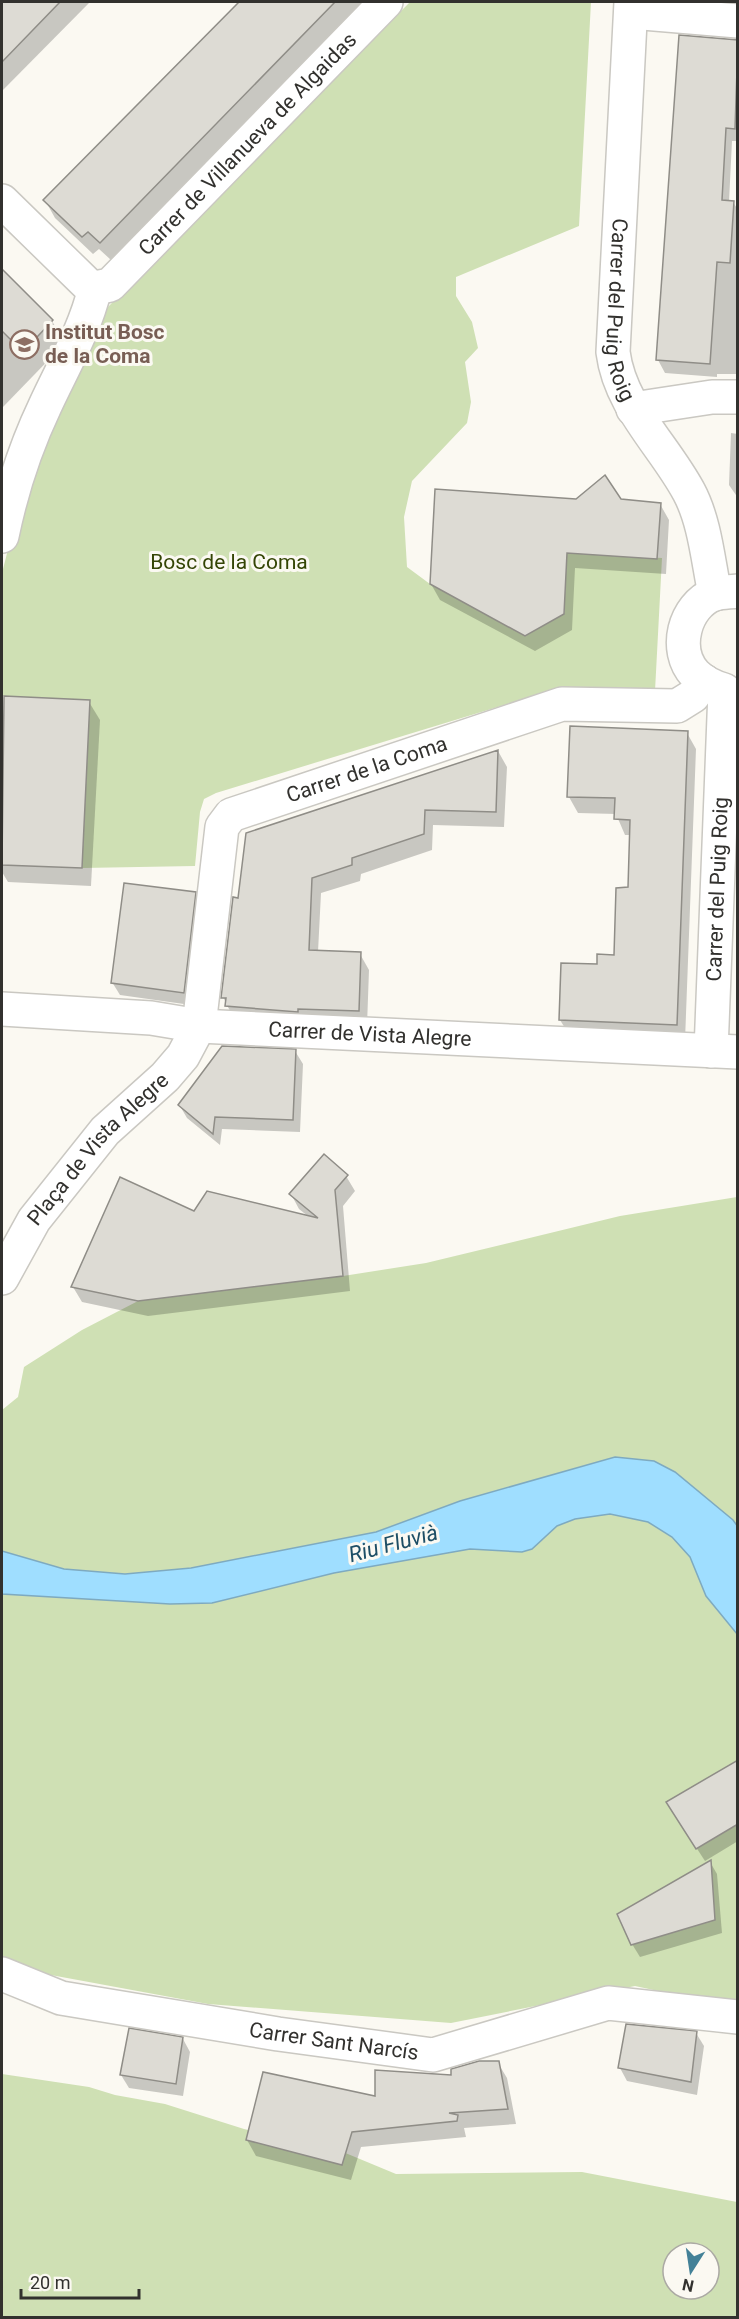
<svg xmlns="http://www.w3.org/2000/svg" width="739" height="2319" font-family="Roboto,sans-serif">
<rect width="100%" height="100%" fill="#fbf9f2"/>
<g fill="#cfe0b4" fill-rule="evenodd">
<path d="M410,2H591L579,226L456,277V296L472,322L478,348L465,362L471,402L467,423L412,481L404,517L407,567L430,584L525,636L564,614L567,553L662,558L655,691L537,695L216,793L204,799L200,812L195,866L82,868L90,701L2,696V573L15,522L28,476L105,310Z"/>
<path d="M737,1197V1527L733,1520L675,1472L615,1457L460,1501L376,1532L191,1568L125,1574L64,1569L2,1551V1410L18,1397L24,1367L82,1330L138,1301L343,1276L426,1263L620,1216Z"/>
<path d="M618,1490L737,1589V2008L635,1986L451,2023L208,2004L2,1966V1565L210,1584Z"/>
<path d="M2,2074L89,2087L115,2095L165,2104L244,2129L343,2152L396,2174L582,2172L737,2202V2317H2ZM673,2253H709V2289H673Z"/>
</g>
<path fill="#9fdeff" stroke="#7eaac0" stroke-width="1.5" d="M615,1457L654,1461L675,1472L733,1520L738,1527L737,1634L706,1596L690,1557L672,1537L648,1522L610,1514L575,1519L557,1526L532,1549L522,1552L470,1549L334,1573L212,1603L170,1604L2,1594V1551L64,1569L125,1574L191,1568L376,1532L460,1501Z"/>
<g fill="#0003">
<path d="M2,2H90L2,91Z"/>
<path d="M240,2H363L111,260L99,249L93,254L55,218L45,200Z"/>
<path d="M738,41V141H732L729,202H733L738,210V374H717V377L665,373L658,360Z"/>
<path d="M2,271L52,321L65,343L2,408Z"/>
<path d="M731,433L738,434V498L729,485Z"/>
<path d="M576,500L660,504L669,520L666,574L575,568L572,630L535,651L440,600L431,584Z"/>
<path d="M6,698L89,702L100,720L91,886L8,882L2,872V783Z"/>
<path d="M687,733L696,749L685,1041L570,1036L560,1020L598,966L615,956L629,889L631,835H625L616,814L578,813L569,797Z"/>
<path d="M498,751L507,767L504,827L433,825L432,850L361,874L360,881L321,893L318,952L360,954L369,970L367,1026L235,1021L223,997L240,900Z"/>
<path d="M195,894L202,906L191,1005L120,995L112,982Z"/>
<path d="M295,1051L303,1064L300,1132L222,1129L220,1145L187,1118L180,1106Z"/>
<path d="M346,1176L355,1191L343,1206L350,1291L148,1316L82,1302L73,1287L194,1213L309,1217L299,1209L291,1194Z"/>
<path d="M738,1762V1841L705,1861L675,1815Z"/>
<path d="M710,1862L717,1874L722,1933L640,1957L632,1944Z"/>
<path d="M696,2033L704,2046L697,2095L627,2081L620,2068Z"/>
<path d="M183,2039L190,2052L183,2096L129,2088L121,2075Z"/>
<path d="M498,2063L507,2078L516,2124L464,2128L466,2137L361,2147L351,2180L256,2156L247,2140Z"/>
</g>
<g fill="#dddbd4" stroke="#8f8d87" stroke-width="1.5">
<path d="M2,2H60L2,62Z"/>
<path d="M239,2H335L100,243L88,232L82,237L43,200Z"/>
<path d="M679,35L738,40L735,129L726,128L722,200L734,201L730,263L717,262L710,364L656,360Z"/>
<path d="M2,269L53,320L23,352L2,331Z"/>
<path d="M605,475L621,499L661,503L657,559L567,553L564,614L525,636L430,584L435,489L576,499Z"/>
<path d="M4,696L90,700L82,868L2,865Z"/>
<path d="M570,726L688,731L677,1025L559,1020L561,963L597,964V954L614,955L616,888L628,887L630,820L614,819L615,798L567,797Z"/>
<path d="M498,750L496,812L425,810L424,834L352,858V865L312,878L309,950L361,952L359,1011L298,1009V1012L225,1006L226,998H221L233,897L238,898L246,833Z"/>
<path d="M124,883L196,892L184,993L111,983Z"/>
<path d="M222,1046L296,1049L293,1120L215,1117L213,1134L178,1105Z"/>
<path d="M324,1154L348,1175L335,1190L343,1276L138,1301L71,1287L120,1177L194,1211L207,1191L318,1218L289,1194Z"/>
<path d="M738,1760V1824L696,1849L666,1802Z"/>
<path d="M711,1860L715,1920L631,1945L617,1914Z"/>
<path d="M626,2024L697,2031L691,2082L618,2068Z"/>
<path d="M129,2028L183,2037L176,2084L120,2075Z"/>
<path d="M479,2061H499L508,2109L449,2113L458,2115L457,2121L352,2132L342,2165L246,2140L263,2072L375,2096V2070L451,2075V2069Z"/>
</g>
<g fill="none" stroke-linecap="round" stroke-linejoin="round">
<defs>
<g id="street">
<path id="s1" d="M631,2L613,352C620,407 664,445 689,492C705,522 708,561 715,594"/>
<path d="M631,12L738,21"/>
<path id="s2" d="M2,201L87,284L95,288L110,285L386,2"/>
<path d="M633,409L712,397H738"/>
<path d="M2,536C11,492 26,446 45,406C63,367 85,330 95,288"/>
<path d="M724,690C713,687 703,682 695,674C673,650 684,606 714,594C721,592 730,592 737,591"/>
<path id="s3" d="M2,1009L151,1018L199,1026L738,1052"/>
<path id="s4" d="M711,1051L725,691"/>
<path id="s5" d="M2,1278L34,1220L105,1131L165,1077L183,1056L199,1026L222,827L231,815L562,704L677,706L693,696L704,681"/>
<path id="s6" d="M2,1974L61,1998L278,2034L433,2055L608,2003L738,2017"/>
</g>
</defs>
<use href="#street" stroke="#cac8c2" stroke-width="36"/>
<use href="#street" stroke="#fff" stroke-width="33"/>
</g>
<defs>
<symbol id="school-ring" viewBox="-11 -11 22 22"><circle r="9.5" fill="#fbf9f2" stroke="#8d6e63" stroke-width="1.5"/><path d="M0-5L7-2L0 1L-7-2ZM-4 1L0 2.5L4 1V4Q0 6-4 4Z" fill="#8d6e63"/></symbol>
</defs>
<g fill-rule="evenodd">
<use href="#school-ring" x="8" y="328" width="33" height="33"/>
</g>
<g text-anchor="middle" stroke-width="6" stroke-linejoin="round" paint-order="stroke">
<g font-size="21" fill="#32312e" stroke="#fbf9f2">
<text dy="7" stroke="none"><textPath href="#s2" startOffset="340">Carrer de Villanueva de Algaidas</textPath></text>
<text dy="7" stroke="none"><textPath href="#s1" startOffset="309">Carrer del Puig Roig</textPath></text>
<text dy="7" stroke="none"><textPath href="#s5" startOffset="681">Carrer de la Coma</textPath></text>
<text dy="7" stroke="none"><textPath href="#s4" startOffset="162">Carrer del Puig Roig</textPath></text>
<text dy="7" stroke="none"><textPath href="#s3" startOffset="369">Carrer de Vista Alegre</textPath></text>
<text dy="7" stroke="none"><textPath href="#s5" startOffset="162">Plaça de Vista Alegre</textPath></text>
<text dy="7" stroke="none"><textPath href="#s6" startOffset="340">Carrer Sant Narcís</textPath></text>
</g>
<g font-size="21" font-weight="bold" fill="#785e54" stroke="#fbf9f2" text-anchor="start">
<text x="45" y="339">Institut Bosc<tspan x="45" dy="24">de la Coma</tspan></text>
</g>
<g font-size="21" fill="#344505" stroke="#fbf9f2">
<text x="229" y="569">Bosc de la Coma</text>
</g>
<g font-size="22" font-style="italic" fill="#1d4e65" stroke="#fbf9f2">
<text transform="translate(393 1543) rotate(-15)" y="8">Riu Fluvià</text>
</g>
</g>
<rect width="739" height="2319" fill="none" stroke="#32312e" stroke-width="6"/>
<g transform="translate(691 2271) rotate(192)"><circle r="28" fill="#fbf9f2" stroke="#aba9a4" stroke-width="1.5"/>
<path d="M0-4.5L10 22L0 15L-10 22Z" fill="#438197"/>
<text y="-9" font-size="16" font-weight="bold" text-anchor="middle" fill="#32312e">N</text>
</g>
<path d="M21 2289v9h118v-9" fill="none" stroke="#32312e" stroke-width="3"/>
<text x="30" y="2289" font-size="18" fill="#32312e" stroke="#fbf9f2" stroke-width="4.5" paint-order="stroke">20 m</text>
</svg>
